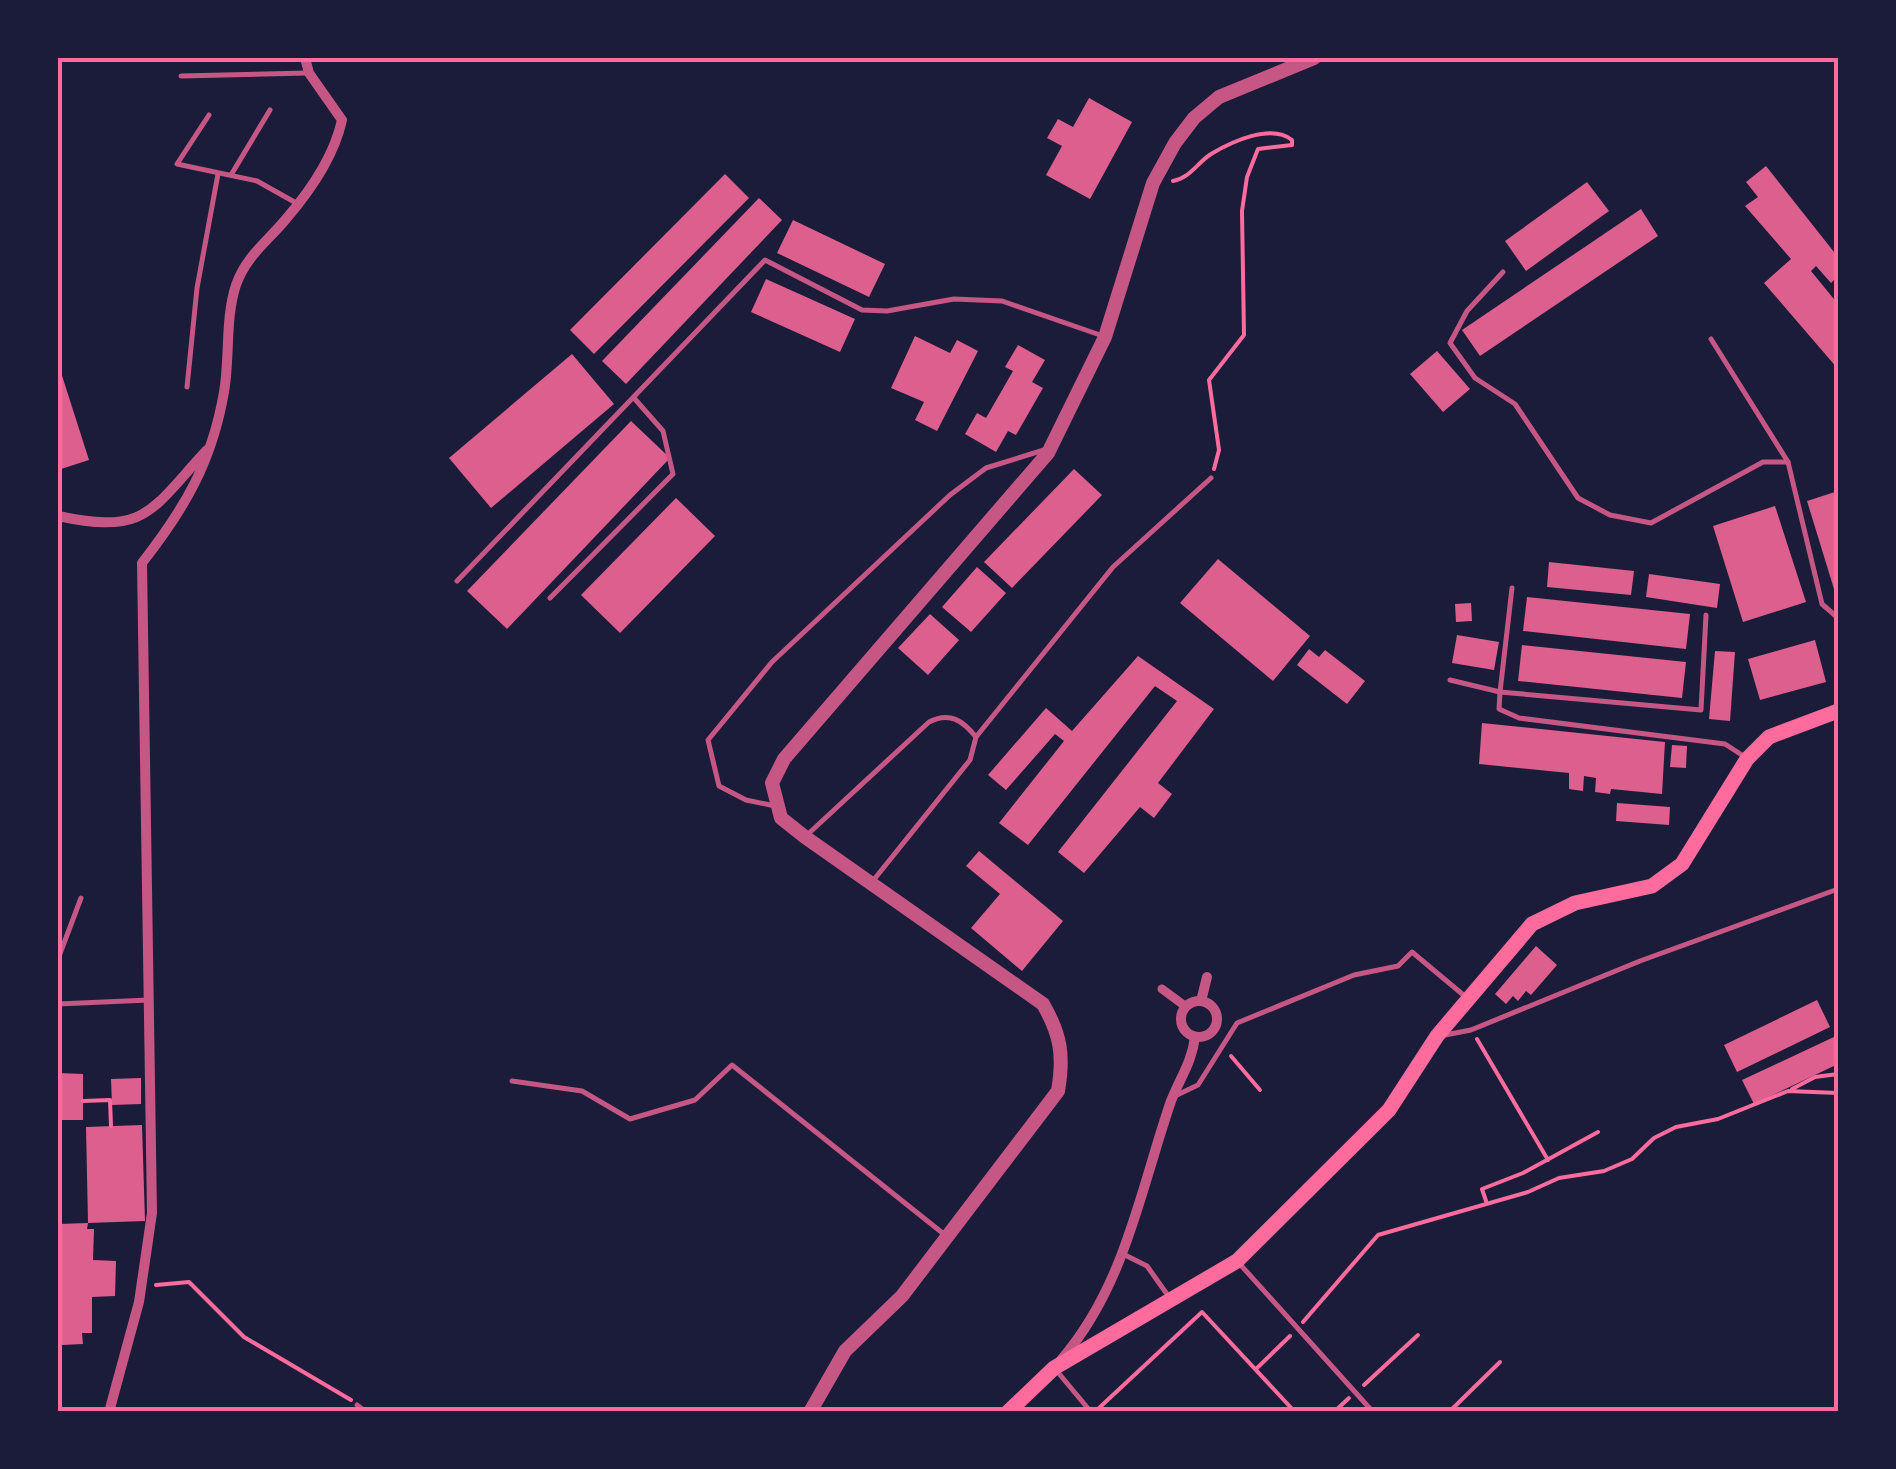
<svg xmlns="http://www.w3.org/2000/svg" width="1896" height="1469" font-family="Rubik,sans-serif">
<rect width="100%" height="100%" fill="#1b1b3a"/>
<g fill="#dd5f8e">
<path d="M1089,98L1132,122L1090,199L1046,175L1062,146L1047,138L1058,119L1073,127Z"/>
<path d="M1766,166L1838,257V276L1831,283L1816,266L1811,271L1838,304V369L1764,283L1791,259L1745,206L1758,197L1746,182Z"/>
<path d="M725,174L749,198L594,354L570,330Z"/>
<path d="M1587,182L1609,211L1526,271L1505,241Z"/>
<path d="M759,198L782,220L626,384L602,361Z"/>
<path d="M1641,209L1658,236L1480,356L1462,330Z"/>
<path d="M793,220L885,264L869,297L777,253Z"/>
<path d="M766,279L855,319L840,352L751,312Z"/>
<path d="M915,336L950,353L957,340L978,351L937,431L915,420L924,402L891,388Z"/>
<path d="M1018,345L1045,360L1032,382L1043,388L1016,435L1008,431L996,452L965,434L977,413L986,418L1013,371L1005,367Z"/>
<path d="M1437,351L1470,389L1443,412L1410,374Z"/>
<path d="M572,354L614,404L491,508L449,458Z"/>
<path d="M58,363L89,460L58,470Z"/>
<path d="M631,421L670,458L507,629L467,591Z"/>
<path d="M1074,469L1102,495L1012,588L984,562Z"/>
<path d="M1838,491V588L1834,589L1807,501Z"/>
<path d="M676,498L715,536L620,633L581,595Z"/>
<path d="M1775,506L1806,602L1743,622L1713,526Z"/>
<path d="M1218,559L1310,636L1273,681L1180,603Z"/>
<path d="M1549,562L1634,571L1631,595L1547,587Z"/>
<path d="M977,567L1006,593L971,632L942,607Z"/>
<path d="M1649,574L1720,584L1717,608L1646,597Z"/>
<path d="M1527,597L1690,614L1686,649L1523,631Z"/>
<path d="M1471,603L1472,621L1456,622L1455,604Z"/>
<path d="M930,614L959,640L928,675L898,648Z"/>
<path d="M1457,635L1499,642L1494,670L1452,663Z"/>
<path d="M1815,640L1826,682L1760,700L1748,659Z"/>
<path d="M1522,645L1686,662L1682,698L1518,681Z"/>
<path d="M1309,649L1319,657L1325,650L1365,681L1347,704L1297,665Z"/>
<path d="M1715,651L1735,652L1730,721L1709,719Z"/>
<path d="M1138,656L1214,709L1158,783L1172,794L1154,818L1140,807L1084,873L1058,852L1177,701L1155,686L1028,845L999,823L1064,741L1055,734L1006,790L988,775L1046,708L1072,731Z"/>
<path d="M1482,723L1665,742L1662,794L1611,789L1610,794L1595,792L1596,778L1584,776L1583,791L1569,789V773L1479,764Z"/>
<path d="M1672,745L1687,746L1686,768L1670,767Z"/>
<path d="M1617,803L1670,807L1669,825L1616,821Z"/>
<path d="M979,851L1063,921L1022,971L971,928L1000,894L966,866Z"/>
<path d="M1536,946L1557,965L1531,995L1526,991L1518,1001L1513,996L1506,1004L1495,994Z"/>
<path d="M1817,1000L1830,1027L1737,1072L1724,1045Z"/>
<path d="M1836,1036L1838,1064L1754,1104L1742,1080Z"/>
<path d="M58,1073L83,1074V1120H58Z"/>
<path d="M141,1078V1104L112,1105L111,1079Z"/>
<path d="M142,1125L145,1221L88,1223L87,1229H94L93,1260L116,1261L115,1296L92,1297V1333H82L83,1344L62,1345V1368H58V1224L88,1223L86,1127Z"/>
</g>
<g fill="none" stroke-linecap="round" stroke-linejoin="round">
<g stroke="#ff6b9d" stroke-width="4">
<path d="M1173,181C1190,178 1197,163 1211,154C1231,142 1271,123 1292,140V145L1258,149L1247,177L1242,211L1244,335L1209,380L1219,450L1214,469"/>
<path d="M1477,1039L1548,1160"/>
<path d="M1231,1056L1260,1090"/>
<path d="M1792,1089L1815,1077L1838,1074"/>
<path d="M83,1101L110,1100L111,1126"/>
<path d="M1486,1201L1482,1189L1523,1173L1598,1132"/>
<path d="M156,1285L189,1282L244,1337L351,1400"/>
<path d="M1303,1322L1378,1235L1528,1192L1559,1178L1604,1171L1632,1159L1654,1138L1676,1127L1718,1119L1788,1091L1838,1093"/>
<path d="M1256,1369L1290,1336"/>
<path d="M1364,1385L1418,1335"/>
<path d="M1099,1408L1202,1312L1295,1412"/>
<path d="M1334,1412L1349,1398"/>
<path d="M1449,1412L1500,1362"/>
</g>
<g stroke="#c65784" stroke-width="5">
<path d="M181,76L307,73"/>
<path d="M209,115L177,164L257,181L298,204"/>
<path d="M231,175L270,110"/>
<path d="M1503,272L1467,311L1450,343L1475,378L1515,404L1578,498L1610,515L1651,523L1763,462H1788"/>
<path d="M1711,339L1788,462L1822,604L1838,618"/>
<path d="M187,387L197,288L218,174"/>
<path d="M457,581L765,260L862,310L887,311L954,299L1002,301L1103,336"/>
<path d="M550,598L673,474L663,431L634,398"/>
<path d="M1706,615L1701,710L1500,692L1499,709L1519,718L1725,744L1745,757"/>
<path d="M1450,680L1500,692L1512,588"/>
<path d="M976,737L1113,567L1211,478"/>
<path d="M775,806L746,800L719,786L708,740L772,662L950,495L986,468L1047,449"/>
<path d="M807,835L929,722C950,711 963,721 976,737L970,760L872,882"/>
<path d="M58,959L81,898"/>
<path d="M58,1004L149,1000"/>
<path d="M1445,1035L1471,1030L1640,961L1838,889"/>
<path d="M512,1081L582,1091L630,1119L695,1100L732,1065L945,1235"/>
<path d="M1177,1095L1198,1085L1237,1023L1354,975L1398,966L1412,952L1467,998"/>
<path d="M1125,1255L1147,1266L1169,1297"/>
<path d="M1238,1262L1373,1412"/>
<path d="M1056,1370L1091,1412"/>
<path d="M357,1405L366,1412"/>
</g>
<path stroke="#c65784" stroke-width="9" d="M1162,989L1185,1006"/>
<g stroke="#c65784" stroke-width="10">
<path d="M58,516C147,535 150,511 207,450"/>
<circle cx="1199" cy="1019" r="18"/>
<path d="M1201,1001L1207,977"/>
<path d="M1061,1360C1125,1286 1140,1191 1171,1101C1180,1078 1192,1062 1195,1037"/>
<path d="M109,1412L139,1302L152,1213L142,563C185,508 212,462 224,392C230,358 225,318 236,285C246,256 267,242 286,219C311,190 334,157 342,120L309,73L305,58"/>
</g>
<path stroke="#c65784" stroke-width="14" d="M810,1412L845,1351L902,1296L1058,1091C1064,1056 1061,1035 1043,1004L805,837L781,818L772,783L784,759L1048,453L1105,337L1153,183L1175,143L1194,118L1219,97L1314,58"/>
<path stroke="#ff6b9d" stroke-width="15" d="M1008,1412L1054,1368L1237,1261L1389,1110L1437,1036L1532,924L1575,903L1652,886L1682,864L1747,759L1769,737L1838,711"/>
</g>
<rect width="1896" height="1469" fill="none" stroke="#1b1b3a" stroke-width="120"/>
<rect x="60" y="60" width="1776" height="1349" fill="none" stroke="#ff6b9d" stroke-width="4"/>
</svg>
